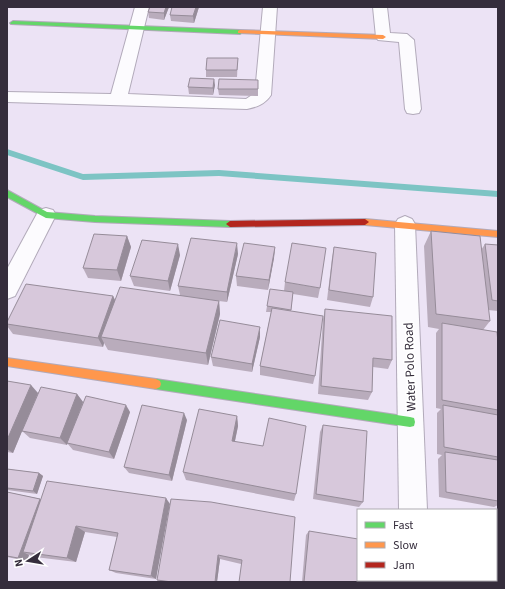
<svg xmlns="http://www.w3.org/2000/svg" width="505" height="589" font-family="'Source Sans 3',sans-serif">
<rect width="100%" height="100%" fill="#ece3f5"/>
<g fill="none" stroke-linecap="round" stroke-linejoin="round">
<path fill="#7dc4c4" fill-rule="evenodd" d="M7,149L83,174L219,170L498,191V197L219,176L83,180L7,155Z"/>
<defs>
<g id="street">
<path d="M135,7H149L128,94L246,99L255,93L263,7H277L271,95C265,104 257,107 247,109L7,102V92L111,94Z"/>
<path d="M373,7H387L390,33L407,34L414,40L421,109L419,113L413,114L407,113L405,109L399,42L378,40L376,37Z"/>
<path d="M46,208L53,210L56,215L15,296L7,299V269L39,210Z"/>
<path d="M405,216L412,219L415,224L427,510H399L395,224L398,219Z"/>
<rect x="400" y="580" width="30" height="2"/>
</g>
<g id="fast">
<path d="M13,21L240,30L243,32L240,34L11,24L10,23Z"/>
<path d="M7,190L47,212L95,216L230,221L234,224L230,227L95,222L46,218L7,197Z"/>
<path d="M156,379L410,417L414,418L415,422L414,426L410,427L156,389L152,387L151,384L152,381Z"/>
</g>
<g id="slow">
<path d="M240,30L383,35L386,37L383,39L238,33V31Z"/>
<path d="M365,219L498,231V237L365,225L361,222Z"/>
<path d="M7,358L156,379L160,381L161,384L160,387L156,389L7,366Z"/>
</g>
<path id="jam" d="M365,219L369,222L365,225L230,227L226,224L230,221Z"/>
</defs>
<use href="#street" stroke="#b2aaba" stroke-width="2"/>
<use href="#fast" stroke="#b2aaba" stroke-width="2"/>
<use href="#slow" stroke="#b2aaba" stroke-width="2"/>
<use href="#jam" stroke="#b2aaba" stroke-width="2"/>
<use href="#street" fill="#fcfbfe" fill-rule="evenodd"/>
<use href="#fast" fill="#63d668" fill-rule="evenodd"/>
<use href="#slow" fill="#ff974d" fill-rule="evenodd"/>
<use href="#jam" fill="#b3261e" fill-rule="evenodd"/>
</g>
<g fill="#b9acbc">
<path d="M169,7L164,20L149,18L148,12Z"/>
<path d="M199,7L194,23L171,21L170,15Z"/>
<path d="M238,58L237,77H206V70Z"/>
<path d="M258,80V96L219,95L218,89Z"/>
<path d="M215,85L213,95L189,94L188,87Z"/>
<path d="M431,231L481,250L485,244L498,245V311L488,310L490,321L483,330L497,332L498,331V505L494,507L439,497L438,459L442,455L437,454V413L441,409L436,408V333L439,329L428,327L424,246Z"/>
<path d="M127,236L131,247L121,281L88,278L83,268Z"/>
<path d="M275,247L274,258L268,290L237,286L236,276Z"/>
<path d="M334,247L373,297L370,307L327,300L332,258Z"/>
<path d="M238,254L227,302L219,301L220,314L208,365L108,350L104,343L103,347L13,334L7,326V322L113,296L115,300L180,295L178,286Z"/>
<path d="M180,255L170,291L134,286L130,276Z"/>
<path d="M285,282L320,288L318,298L293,294L291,311L315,376L313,384L260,375V366L271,312H266L267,306L284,291Z"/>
<path d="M325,309L392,360L388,369L373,367L372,392L368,400L318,394L323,319Z"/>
<path d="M260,337L252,372L213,366L211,357Z"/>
<path d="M7,381L38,393L77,394L83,402L130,412L114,459L73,450L67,443V445L30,438L22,431L13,453L7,452Z"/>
<path d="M237,416L238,426L235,441L296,494L294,501L186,480L183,472Z"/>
<path d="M187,420L172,481L129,473L124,467Z"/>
<path d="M323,425L363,502L359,507L313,499L320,432Z"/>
<path d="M7,469L39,473L43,476L37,494L7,490Z"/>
<path d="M7,492L41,499L166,498L156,579L116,573L109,570L117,537L85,532L76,562L35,557L29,555L27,561L7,557Z"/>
<path d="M295,517L241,564L220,559L217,582H160L157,580Z"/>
<path d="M496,526H498V577L496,578Z"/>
<path d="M309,531L363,582H302L306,535Z"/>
<path d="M440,580H489L498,582H440Z"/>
</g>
<g fill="#968c99">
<path d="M166,7H169L164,20V13Z"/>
<path d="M196,7H199L194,23L193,16Z"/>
<path d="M214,79L215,85L213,95V88Z"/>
<path d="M127,236L131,247L121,281L117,270Z"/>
<path d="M237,243L238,254L227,302V292Z"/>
<path d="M178,244L180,255L170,291L168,281Z"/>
<path d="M275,247L274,258L268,290L269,280Z"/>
<path d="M113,296L118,306L101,337L104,343L103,347L98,338Z"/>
<path d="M219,301L220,314L208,365L206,353Z"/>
<path d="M260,327V337L252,372V364Z"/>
<path d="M31,385L38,393L13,453L7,449V440Z"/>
<path d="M77,394L83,402L67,445L60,438Z"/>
<path d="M126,405L130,412L114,459L109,452Z"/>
<path d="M184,413L187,420L172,481L169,475Z"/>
<path d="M237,416L238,426L233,450L232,441Z"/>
<path d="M39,473L43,476L37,494L33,491Z"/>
<path d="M166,498L170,504L156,579L151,576Z"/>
<path d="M40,499L48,504L23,552L29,555L27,561L18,558Z"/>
<path d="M76,526L85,532L76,562L67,558Z"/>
<path d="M218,555L220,559L217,582H215Z"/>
</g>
<g fill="#d7c8db" stroke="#968c99">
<path d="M150,7H166L164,13L148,12Z"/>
<path d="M172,7H196L193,16L170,15Z"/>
<path d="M207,58H238L237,70H206Z"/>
<path d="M190,78L214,79L213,88L188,87Z"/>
<path d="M219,79L258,80V89H218Z"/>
<path d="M431,231L480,236L490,321L436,314Z"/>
<path d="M94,234L127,236L117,270L83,268Z"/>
<path d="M191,238L237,243L227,292L178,286Z"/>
<path d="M142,240L178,244L168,281L130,276Z"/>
<path d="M244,243L275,247L269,280L236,276Z"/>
<path d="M292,243L326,248L320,288L285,282Z"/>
<path d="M485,244L498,245V301L492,300Z"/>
<path d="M334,247L376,253L373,297L329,290Z"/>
<path d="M26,284L113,296L98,338L7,324V322Z"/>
<path d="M120,287L219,301L206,353L101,337Z"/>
<path d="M270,289L293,292L291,310L267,306Z"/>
<path d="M272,308L323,316L315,376L260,366Z"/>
<path d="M325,309L392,316V360L373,358L372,392L321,386Z"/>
<path d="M220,320L260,327L252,364L211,357Z"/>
<path d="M442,323L497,332L498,343V410L442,400Z"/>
<path d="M7,381L31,385L7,440Z"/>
<path d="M41,387L77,394L60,438L22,431Z"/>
<path d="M86,396L126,405L109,452L67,443Z"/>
<path d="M142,405L184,413L169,475L124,467Z"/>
<path d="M443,405L498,415V457L444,447Z"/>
<path d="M199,409L237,416L232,441L263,446L269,418L306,426L296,494L183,472Z"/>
<path d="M323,425L367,431L363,502L316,494Z"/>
<path d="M445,452L498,460V501L446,492Z"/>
<path d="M7,469L39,473L33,491L7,488Z"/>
<path d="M47,481L166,498L151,576L109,570L118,533L76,526L67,558L23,552Z"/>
<path d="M7,492L40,499L18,558L7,556Z"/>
<path d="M171,499L211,502L295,517L290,582H239L242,560L218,555L215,582H172L157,580Z"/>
<rect x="496" y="526" width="2" height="48"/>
<path d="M309,531L358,539V580H363V582H304Z"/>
<path d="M448,580H489L498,582H448Z"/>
</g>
<g text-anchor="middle" stroke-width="3.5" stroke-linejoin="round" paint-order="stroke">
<g font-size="13" fill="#352d3c" stroke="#fff">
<text transform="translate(409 367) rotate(-92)" y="5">Water Polo Road</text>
</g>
</g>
<rect width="505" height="589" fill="none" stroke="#352d3c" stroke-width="16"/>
<rect x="357" y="509" width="140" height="72" fill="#ffffff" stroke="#aeabb1"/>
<rect x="365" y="522" width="20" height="6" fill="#63d668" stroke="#aeabb1"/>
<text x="393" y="529" font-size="12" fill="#352d3c">Fast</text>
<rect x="365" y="542" width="20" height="6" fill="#ff974d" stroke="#aeabb1"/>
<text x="393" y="549" font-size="12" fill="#352d3c">Slow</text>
<rect x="365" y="562" width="20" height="6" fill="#b3261e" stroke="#aeabb1"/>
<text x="393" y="569" font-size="12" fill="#352d3c">Jam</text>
<g transform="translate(28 561) rotate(258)" stroke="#ffffff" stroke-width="3" paint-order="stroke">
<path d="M0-3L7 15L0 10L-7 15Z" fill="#352d3c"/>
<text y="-6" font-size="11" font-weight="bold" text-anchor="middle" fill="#352d3c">N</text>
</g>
</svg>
